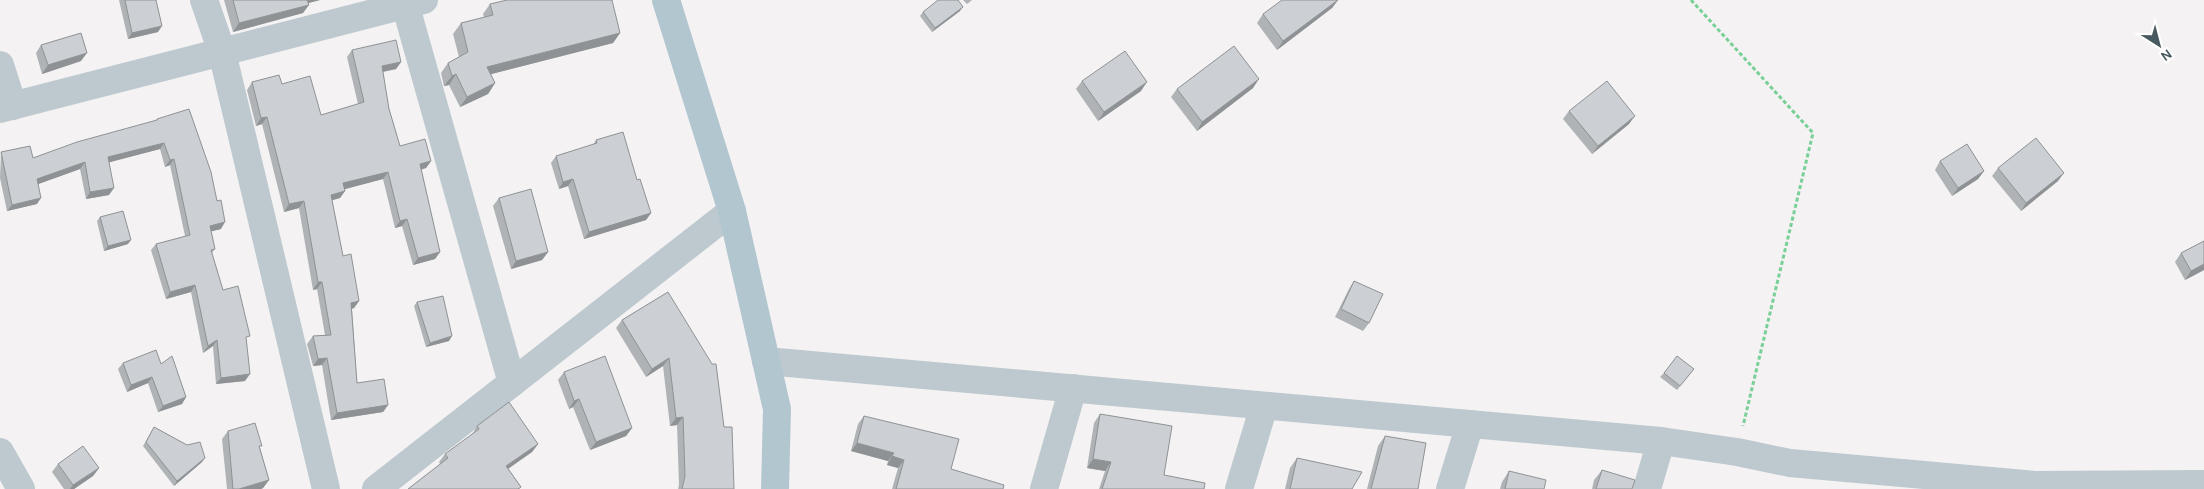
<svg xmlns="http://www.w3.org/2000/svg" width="2204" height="489" font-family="Karla,sans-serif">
<rect width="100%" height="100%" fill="#f4f2f3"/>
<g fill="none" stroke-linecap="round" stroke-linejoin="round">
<path stroke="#79d097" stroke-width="3" stroke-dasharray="4 2.5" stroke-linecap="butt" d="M1691,0L1813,133L1743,426"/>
<g stroke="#bdc9ce" stroke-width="28">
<path d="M204,0L222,52L326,489"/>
<path d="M404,0L512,383"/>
<path d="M0,65L13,106"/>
<path d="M0,109L424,0"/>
<path d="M766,361L1661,441L1737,452L1790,463L2035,485L2204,484"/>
<path d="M0,452L21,489"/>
<path d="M376,489L732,211"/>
<path d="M1044,489L1073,388"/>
<path d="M1239,489L1264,406"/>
<path d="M1450,489L1470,424"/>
<path d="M1647,489L1661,441"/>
</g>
<path stroke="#b2c6d0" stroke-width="28" d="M666,0L732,211L777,409L775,489"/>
</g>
<g fill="#afb3b6">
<path d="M119,0H156L158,32L128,39Z"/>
<path d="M224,0H320L308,3L303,13L233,32Z"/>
<path d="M963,0H972L967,4Z"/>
<path d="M1338,0L1332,8L1277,50L1257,23L1263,14Z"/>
<path d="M490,4L620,33L613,43L491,74L495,83L488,94L460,107L449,85L444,86L441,73L448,63L459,57L453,34L461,23L484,17L483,14Z"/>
<path d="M960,11L932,32L920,16L923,12Z"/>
<path d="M41,45L81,61L42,74L36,53Z"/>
<path d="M352,50L401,62L396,69L383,72L389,109L400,146L431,161L426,168L421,170L440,252L435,259L413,265L402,226L395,228L383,179L344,189L345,191L340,198L332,200L343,256L359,301L354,308L352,309L357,383L388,405L383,412L331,420L322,365L313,366L307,344L313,336L325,335L317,289L313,290L299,208L284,212L262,124L256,126L247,90L252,82L282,84L321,115L358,104L347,57Z"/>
<path d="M1082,81L1141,91L1098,121L1076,89Z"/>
<path d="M1253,88L1197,131L1171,97L1177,89Z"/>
<path d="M1569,111L1629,124L1592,154L1563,119Z"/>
<path d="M157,119L221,229L211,231L215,249L212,253L223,290L246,342L245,381L216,384L213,346L203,353L191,292L166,299L151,250L156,244L185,236L170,165L165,167L160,149L109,162V195L86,199L80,169L38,184L37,204L7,211L0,178L1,152L33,158L155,121Z"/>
<path d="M596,140L637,180L651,213L646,220L584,239L568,186L559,189L551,163L556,156L593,145Z"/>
<path d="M1940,161L1984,171L1978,179L1952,196L1935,170Z"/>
<path d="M1998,168L2058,181L2021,211L1992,176Z"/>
<path d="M499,198L548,252L542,260L511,269L493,206Z"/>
<path d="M100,217L128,244L104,251L97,221Z"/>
<path d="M2204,241V270L2185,280L2175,262L2181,253Z"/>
<path d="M1354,281L1369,323L1363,331L1335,317L1349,289Z"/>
<path d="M668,292L724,427L734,489H678L679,485L677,425L670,426L663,366L646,377L616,328L622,320Z"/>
<path d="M417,302L449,341L426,347L414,306Z"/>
<path d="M123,363L161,364L186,397L182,404L158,412L148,383L127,392L118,369Z"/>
<path d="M1694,369L1677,390L1660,377L1664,373Z"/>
<path d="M564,372L632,428L626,436L590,450L573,407L569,409L558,380Z"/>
<path d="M1100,414L1164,475L1204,489H1099L1105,471L1087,468L1094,423Z"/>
<path d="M864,416L951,469L1003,489H892L898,468L887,465L888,461L851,451L858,424Z"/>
<path d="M477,426L538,444L532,452L508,468L521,487L519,489H408L440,464L439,462L445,454L472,435Z"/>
<path d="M154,427L187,445L205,458L202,462L174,486L143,446Z"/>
<path d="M228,431L260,448L269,480L263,488L261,489H227L222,439Z"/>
<path d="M1385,436L1418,489H1367L1378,446Z"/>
<path d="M1297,458L1352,489H1285L1290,468Z"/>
<path d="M58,464L99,468L93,476L74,489H64L52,472Z"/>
<path d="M1602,470L1632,489H1592L1594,480Z"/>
<path d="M1509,471L1544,489H1500L1502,482Z"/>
</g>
<g fill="#8f9294">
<path d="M304,0H320L301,5Z"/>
<path d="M1338,0L1332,8L1277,50L1283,41Z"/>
<path d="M309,5L303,13L233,32L239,23Z"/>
<path d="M963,7L960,11L932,32L935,28Z"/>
<path d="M162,26L158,32L128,39L132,33Z"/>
<path d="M620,33L613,43L480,77L487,67Z"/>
<path d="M87,53L81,61L42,74L48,65Z"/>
<path d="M401,62L396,69L377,73L382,66Z"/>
<path d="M456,74L449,85L444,86L452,76Z"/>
<path d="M1259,79L1253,88L1197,131L1202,122Z"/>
<path d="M1147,82L1141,91L1098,121L1104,112Z"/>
<path d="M495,83L488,94L460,107L467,97Z"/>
<path d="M1635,116L1629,124L1592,154L1598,146Z"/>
<path d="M267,117L262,124L256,126L261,118Z"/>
<path d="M164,143L160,149L103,164L108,157Z"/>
<path d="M174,159L170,165L165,167L170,160Z"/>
<path d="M431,161L426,168L415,171L420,164Z"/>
<path d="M85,162L80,169L33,186L37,179Z"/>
<path d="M1984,171L1978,179L1952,196L1958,188Z"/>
<path d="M388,172L383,179L338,191L343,183Z"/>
<path d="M2064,173L2058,181L2021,211L2026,203Z"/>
<path d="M573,179L568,186L559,189L563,182Z"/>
<path d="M114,188L109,195L86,199L90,192Z"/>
<path d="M345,191L340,198L326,202L331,195Z"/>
<path d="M41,198L37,204L7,211L12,205Z"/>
<path d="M304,201L299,208L284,212L289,204Z"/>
<path d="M651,213L646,220L584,239L589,232Z"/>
<path d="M407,219L402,226L395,228L400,221Z"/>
<path d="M225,222L221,229L205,233L210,226Z"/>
<path d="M131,240L128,244L104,251L108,246Z"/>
<path d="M440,252L435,259L413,265L418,258Z"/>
<path d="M548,252L542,260L511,269L516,261Z"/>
<path d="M2204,264V270L2185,280L2191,271Z"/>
<path d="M318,282H322L317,289L313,290Z"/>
<path d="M195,285L191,292L166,299L170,292Z"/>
<path d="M359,301L354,308L346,310L351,303Z"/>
<path d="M452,336L449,341L426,347L430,343Z"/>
<path d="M217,340L213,346L203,353L208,346Z"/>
<path d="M327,358L322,365L313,366L318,359Z"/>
<path d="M669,358L663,366L646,377L652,369Z"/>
<path d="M250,374L245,381L216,384L221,378Z"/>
<path d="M152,377L148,383L127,392L131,385Z"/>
<path d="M186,397L182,404L158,412L163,406Z"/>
<path d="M579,399L573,407L569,409L574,401Z"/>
<path d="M388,405L383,412L331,420L337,413Z"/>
<path d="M683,417L677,425L670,426L676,418Z"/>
<path d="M632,428L626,436L590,450L596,442Z"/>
<path d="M857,443L894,453L888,461L851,451Z"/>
<path d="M538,444L532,452L501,474L506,466Z"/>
<path d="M892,456L904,460L898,468L887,465Z"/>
<path d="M205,458L202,462L174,486L177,481Z"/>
<path d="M1093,459L1111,462L1105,471L1087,468Z"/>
<path d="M99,468L93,476L74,489H70L73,485Z"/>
<path d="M269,480L263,488L261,489H239Z"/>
</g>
<g fill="#ccd0d4" stroke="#8f9294">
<path d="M125,0H156L162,26L132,33Z"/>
<path d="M233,0H307L309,5L239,23Z"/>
<path d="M507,0H612L620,33L487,67L495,83L467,97L456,74L452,76L448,63L468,52L461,23L493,15L490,4Z"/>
<path d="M938,0H958L963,7L935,28L923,12Z"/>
<path d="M1282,0H1338L1283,41L1263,14Z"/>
<path d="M81,33L87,53L48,65L41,45Z"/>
<path d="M396,40L401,62L382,66L389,109L400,146L425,139L431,161L420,164L440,252L418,258L407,219L400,221L388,172L343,183L345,191L331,195L343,256L351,254L359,301L351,303L357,383L384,379L388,405L337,413L327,358L318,359L313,336L331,335L322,282H318L304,201L289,204L267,117L261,118L252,82L279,75L282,84L310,76L321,115L364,102L352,50Z"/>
<path d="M1234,46L1259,79L1202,122L1177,89Z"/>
<path d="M1125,51L1147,82L1104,112L1082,81Z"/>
<path d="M1607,81L1635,116L1598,146L1569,111Z"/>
<path d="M189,109L211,172L217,201L221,200L225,222L210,226L215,249L211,250L223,290L238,286L250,336L246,337L250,374L221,378L217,340L208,346L195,285L170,292L156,244L190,235L174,159L170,160L164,143L108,157L114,188L90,192L85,162L37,179L41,198L12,205L1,152L30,146L33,158L77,142L157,120V119Z"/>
<path d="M623,132L637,180L640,179L651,213L589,232L573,179L563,182L556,156L597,143L596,140Z"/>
<path d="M2036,138L2064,173L2026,203L1998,168Z"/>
<path d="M1967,144L1984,171L1958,188L1940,161Z"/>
<path d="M531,189L548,252L516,261L499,198Z"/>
<path d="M123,211L131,240L108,246L100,217Z"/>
<path d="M2204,241V264L2191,271L2181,253Z"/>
<path d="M1354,281L1383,294L1369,323L1341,309Z"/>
<path d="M668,292L712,364H716L724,427H732L734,489H682L685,476L683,417L676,418L669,358L652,369L622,320Z"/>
<path d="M443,296L452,336L430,343L417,302Z"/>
<path d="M156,350L161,364L172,356L186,397L163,406L152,377L131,385L123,363Z"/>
<path d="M605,356L632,428L596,442L579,399L574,401L564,372Z"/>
<path d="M1677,356L1694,369L1680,386L1664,373Z"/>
<path d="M509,402L538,444L506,466L521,487L518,489H408L448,458L445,454L479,429L477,426Z"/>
<path d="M1100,414L1172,426L1164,475L1205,483L1204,489H1102L1111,462L1093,459Z"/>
<path d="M864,416L959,439L951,469L1004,485L1003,489H896L904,460L892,456L894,453L857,443Z"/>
<path d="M255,423L262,446H259L269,480L239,489H233L228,431Z"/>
<path d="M154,427L187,445L200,442L205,458L177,481L146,442Z"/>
<path d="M1385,436L1426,443L1418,489H1371Z"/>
<path d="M83,446L99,468L73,485L58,464Z"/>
<path d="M1297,458L1362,472L1352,489H1290Z"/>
<path d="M1602,470L1635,480L1632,489H1596Z"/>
<path d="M1509,471L1546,480L1544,489H1505Z"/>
</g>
<g transform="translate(2159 45) rotate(144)" stroke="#ffffff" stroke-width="4" paint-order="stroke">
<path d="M0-4L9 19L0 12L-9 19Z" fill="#495960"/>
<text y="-8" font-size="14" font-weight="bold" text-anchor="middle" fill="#495960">N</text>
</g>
</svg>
